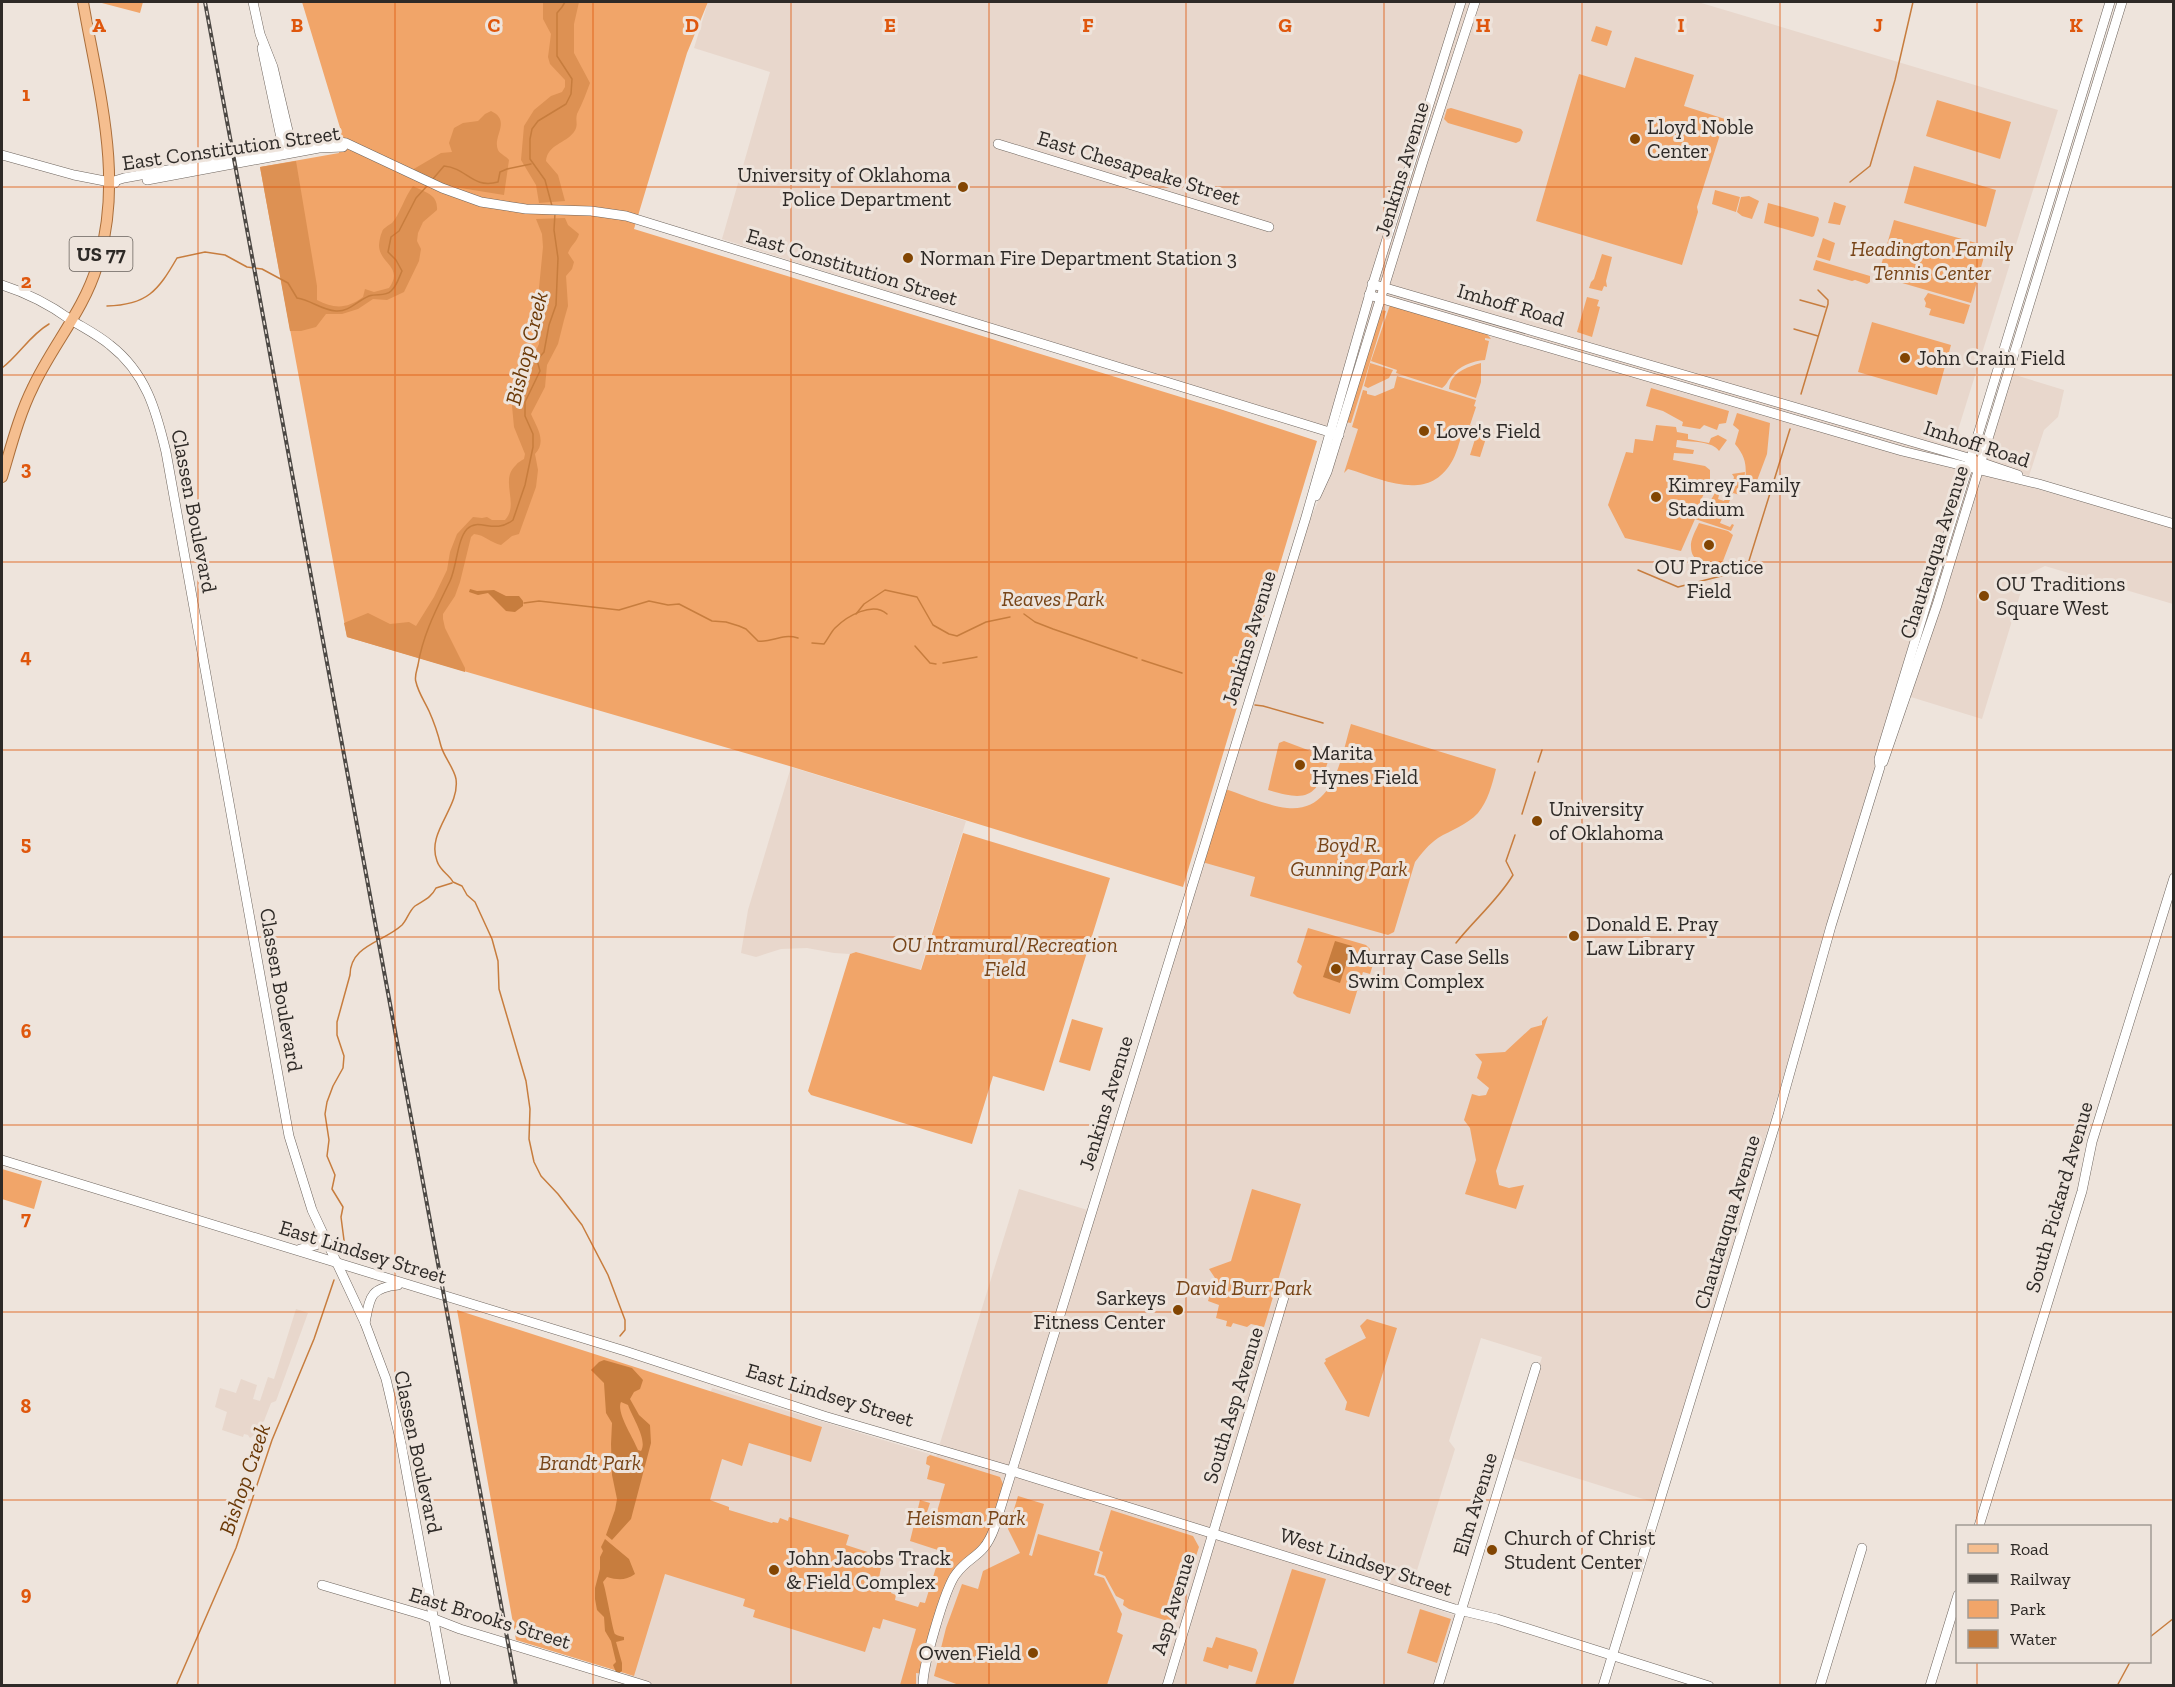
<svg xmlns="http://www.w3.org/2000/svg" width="2175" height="1687" font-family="'Zilla Slab',serif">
<rect width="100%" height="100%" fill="#eee4dc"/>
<g fill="#e8d7cc">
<path d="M708,2H1698L2058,110L1958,430L1982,473L2173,528V604L2045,566L2026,575L1982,719L1898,693L1656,1503L1512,1458L1542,1357L1481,1338L1449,1441L1455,1449L1408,1599L1456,1616L1435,1685L656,1686L626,1677L712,1388L936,1456L1019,1189L1094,1212L1302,538L1331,472L1342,434L722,239L770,72L694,48Z"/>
<path d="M2012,374L2064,390L2058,417L2044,430L2029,476L1986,462Z"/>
<path d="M791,767L966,821L920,971L856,952L850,954L834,953L807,948L781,949L756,957L741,953L748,910Z"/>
<path d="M296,1309L308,1313L276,1401L271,1403L264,1421L260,1425L262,1429L250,1438L248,1435L244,1434L243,1437L222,1430L227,1412L215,1407L220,1388L236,1393L241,1379L257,1385L253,1399L260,1401L268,1377L274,1379Z"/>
</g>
<g fill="#f1a569">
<path d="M98,2H143L140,13Z"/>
<path d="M302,2H708L687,53L634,229L1223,410L1317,441L1183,887L786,765L347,637L260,167L339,153L341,131Z"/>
<path d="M1596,26L1612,31L1607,46L1591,41Z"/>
<path d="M1635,57L1694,75L1684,106L1725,119L1697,207L1698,212L1682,265L1536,221L1579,74L1625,88Z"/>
<path d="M1937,100L2011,122L2000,159L1926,136Z"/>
<path d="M1451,108L1521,129L1523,132L1520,141L1516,143L1448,123L1444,119L1447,109Z"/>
<path d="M1914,166L1996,190L1986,227L1904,203Z"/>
<path d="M1715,190L1740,197L1736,212L1712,204Z"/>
<path d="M1749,196L1759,201L1752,219L1742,216L1737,212L1741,197Z"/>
<path d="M1834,202L1846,206L1840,225L1828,223Z"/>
<path d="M1768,203L1818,217L1819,219L1814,236L1812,237L1764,223Z"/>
<path d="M1894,220L1987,246L1971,303L1878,276Z"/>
<path d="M1823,238L1835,243L1830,261L1817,257Z"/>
<path d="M1602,254L1612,257L1606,281L1607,287L1604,286L1602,291L1589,288L1591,282L1594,279Z"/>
<path d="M1816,260L1870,276V282L1867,284L1855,280L1852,281L1813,270Z"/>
<path d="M1928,293L1970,305L1964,324L1929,315L1931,309L1925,307L1926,303L1924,299Z"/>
<path d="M1587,297L1599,300L1597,306L1600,307L1592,337L1577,332Z"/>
<path d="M1390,305L1486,333L1491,339L1485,338V340L1489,341L1485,360C1472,361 1459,366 1451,377C1447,381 1447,385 1442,388L1396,373L1397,370L1371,361Z"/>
<path d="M1381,310L1386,311L1351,423L1346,422Z"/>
<path d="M1872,322L1951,345L1937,395L1858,372Z"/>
<path d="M1370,363L1393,370L1389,378L1368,388L1364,386Z"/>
<path d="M1481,363V382L1476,398L1449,389C1450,373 1467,367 1481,363Z"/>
<path d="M1397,376L1476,400L1474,406L1476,407L1470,425L1490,431V433L1487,435L1480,457L1470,455L1476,436L1463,432C1459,442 1457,454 1451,463C1427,503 1382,479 1348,469L1344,473L1358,429L1352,427L1363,390L1367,391V394L1375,396L1394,388Z"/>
<path d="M1651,388L1729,411L1726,423L1719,424L1717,430L1704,425L1700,429L1682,426L1683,422L1663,411L1646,406Z"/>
<path d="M1737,413L1770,423L1767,454L1752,494L1749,493C1741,475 1753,465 1735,444L1739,430L1733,425Z"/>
<path d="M1656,425L1676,427L1677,432L1688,434V439L1709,443L1711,438L1718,435L1727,440L1719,451C1713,441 1691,442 1677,440L1676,447L1694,450L1693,454L1674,453L1673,460L1705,466L1710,470V480L1698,507L1705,510L1715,493L1719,495L1718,499L1724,501L1728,492L1730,493L1734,477L1732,474L1745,472L1744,483L1738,487L1741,493L1740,495L1733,493L1720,523L1730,527L1732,524L1734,525L1731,531L1695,519L1681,551L1625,538L1608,505L1626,452L1633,453L1635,439L1653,441Z"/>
<path d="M1699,523L1728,531L1733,535L1721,566C1709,567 1691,563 1691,547C1690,540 1696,530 1699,523Z"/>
<path d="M1351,724L1496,769C1492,785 1488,801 1478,813C1467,825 1451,830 1438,838C1429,844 1421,854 1415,862L1394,932L1388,935L1250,896L1255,877L1202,862L1225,789C1244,795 1268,806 1287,808C1334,813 1341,757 1351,724Z"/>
<path d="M1284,741L1329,758C1317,798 1307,802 1268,790L1279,743Z"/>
<path d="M963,833L1110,878L1044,1091L993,1076L972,1144L811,1095L808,1091L850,954L856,952L921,970Z"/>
<path d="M1308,928L1366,945L1370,949L1368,956L1375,958L1370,974L1363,972L1350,1014L1297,997L1293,993L1302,966L1297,962Z"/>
<path d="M1548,1016L1496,1171L1499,1185L1509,1188L1524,1185L1516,1209L1465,1194L1476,1160L1470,1128L1464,1120L1472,1094L1479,1096L1486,1095L1489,1088L1477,1078L1482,1062L1475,1054L1505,1052L1531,1028L1542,1025V1021Z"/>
<path d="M1072,1019L1103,1028L1090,1071L1059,1062Z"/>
<path d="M2,1169L42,1181L34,1209L2,1199Z"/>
<path d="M1252,1189L1301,1204L1264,1327L1251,1324L1247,1327L1233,1323L1231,1327L1226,1326L1227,1321L1216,1318L1219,1305L1208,1301L1215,1278L1209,1269L1231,1261Z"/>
<path d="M457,1310L822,1427L811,1462L749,1443L742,1466L722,1459L710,1500L729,1507V1510L772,1523L773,1522L778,1523L780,1518L788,1521L789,1517L849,1535L846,1545L883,1557L879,1578L894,1583L891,1593L896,1595L895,1600L918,1607L920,1602L925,1603L938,1561L944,1563L947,1553L910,1541L920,1500L930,1503L927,1512L936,1515L945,1484L927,1479L930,1466L926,1464L927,1457L930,1455L1000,1477L1003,1484L994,1529L957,1572L923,1674L916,1673V1685H900L916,1629L883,1619L880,1629L873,1627L865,1652L753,1617L755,1610L743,1606L745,1599L665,1574L634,1676L516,1640Z"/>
<path d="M1367,1319L1397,1328L1369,1417L1345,1410L1347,1402L1324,1363L1326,1361L1325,1359L1366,1338L1360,1326Z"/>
<path d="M1018,1496L1044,1504L1029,1555L1032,1556L1038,1534L1100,1552L1094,1575L1104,1578L1122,1614L1117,1632L1123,1635L1107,1685H959L934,1676L946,1628L962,1584L978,1589L983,1571L1020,1553L1008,1529Z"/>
<path d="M1111,1510L1193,1536L1199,1547L1174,1623L1129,1609L1123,1605L1124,1600L1116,1596L1105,1576L1097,1573L1103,1552L1099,1550Z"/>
<path d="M1292,1569L1326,1579L1293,1685H1255Z"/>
<path d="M1420,1609L1451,1619L1437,1663L1407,1653Z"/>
<path d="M1216,1637L1256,1649L1258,1653L1252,1672L1229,1665L1228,1669L1203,1661L1207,1647L1212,1648Z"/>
</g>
<g fill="#dd9153">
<path d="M543,2H579L574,24V53L590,83C586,94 582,104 577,114C575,121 579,125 574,132C565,144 548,144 546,161L558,175L565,201L539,203L536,185L521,160L524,126L534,110L551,96L562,92L565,87V80L550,64L548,57L551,34L543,19Z"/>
<path d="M491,111C512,121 492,136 498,150C500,154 506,156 509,160L504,195L448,186L412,170L441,153L452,152L449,143L454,128L463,123L478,121L485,114Z"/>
<path d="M296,161L317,286V300C334,309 347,309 363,297L365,289L374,292L389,288C404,267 380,264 379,246C379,243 380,236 382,232C383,228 388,226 392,223C399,216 405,196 413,186C426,193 438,194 437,210L423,222L418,233L417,241L421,249L419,261L404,292L387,300L373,299L358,309L342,314H326L316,327L301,331H290L260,167Z"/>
<path d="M565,218L568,225L579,234C577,242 571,245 568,253L574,262L572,269L566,276L568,306L564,320L558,344L547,365L545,387L531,414C537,428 547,441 535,454L538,470L536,487L519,534L512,536L501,545C491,543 485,535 474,534L471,537L460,582L455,596L443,614V619L445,628L465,668V672L347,637L344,623L368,613L390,624L409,622L416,626L434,597L447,570L450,552L457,534L473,517L482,518L487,517L492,520H505C520,504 499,480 516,465C518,462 521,461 524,459L525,454L514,427L512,406L514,394L529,372L533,356L539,344L541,302L539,288L543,247L542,234L536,219Z"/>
</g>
<g fill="#c77d3e" fill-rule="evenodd">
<path d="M470,589L477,591L494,590L506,596H519L523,601V606L515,612L506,611L488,593L478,595L469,592Z"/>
<path d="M1335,941L1352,946L1340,983L1323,977Z"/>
<path d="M604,1360L632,1368L643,1380L640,1389L634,1392L630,1399L639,1415L650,1425L651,1443L631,1519L612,1540L606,1535L615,1510L617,1499L612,1475L611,1444L612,1423L606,1413L604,1383L591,1370L599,1362ZM621,1402L628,1405C632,1417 648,1440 641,1451L638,1450C633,1437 616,1412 621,1402Z"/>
<path d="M605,1539L629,1559L635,1574C625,1581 618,1580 607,1577L603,1582C606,1590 613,1632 615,1634C618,1636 621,1636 624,1637V1640L616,1642L622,1663V1671L619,1673L616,1672L613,1665L616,1662L611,1641L605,1631L604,1617L597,1610L595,1599V1588L600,1569V1557L603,1551L601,1547Z"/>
</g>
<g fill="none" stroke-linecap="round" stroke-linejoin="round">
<g stroke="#c77d3e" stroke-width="1.5">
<path d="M628,2H631"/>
<path d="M432,180L444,166C467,168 472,189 498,182L500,172L507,169L531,164"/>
<path d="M1850,182L1870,166L1895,80L1913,2"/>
<path d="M552,206L545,180L530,159V139L532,129L538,121L566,104L571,94L572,79L557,56V13L562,7L565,2"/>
<path d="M555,213L554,230L558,258L556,305L549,325L544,352L537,360L540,371L525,402V416L533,434V447L525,485L513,520C494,535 479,517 467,529C457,540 457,566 450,581C437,608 423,634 418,665C417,670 414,677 416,682C418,692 425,702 429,711C434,722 438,734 441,746C444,757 454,768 456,779C460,808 426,832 437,861C440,871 449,874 453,882L462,886L467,895L475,902L492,939L498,961L499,989L526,1081L530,1109L529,1139L534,1162L541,1176L558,1194L582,1225L608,1275L625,1320V1330L620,1336"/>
<path d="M1800,300L1825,307"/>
<path d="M107,306C147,305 158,291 177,258L205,252L225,255L247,267L262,269L288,283L297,298C311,300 321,310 336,311C349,312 357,301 369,296C377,293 385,297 391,291C397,286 399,277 402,271L396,260L388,252L391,237L399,231L416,198L427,186"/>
<path d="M1794,329L1818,336"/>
<path d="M2,368C19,355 30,335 49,324"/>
<path d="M1801,394L1828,304V300L1818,290"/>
<path d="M1638,570L1678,587L1729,574L1748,564L1790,429"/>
<path d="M524,603L539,601L619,610L649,601L668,605L679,604L712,621L726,622L739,626L746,629L758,641C772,643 781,633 798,638"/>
<path d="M856,614L864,604L885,590L917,597L933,625L949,634L957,636L986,622L1010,617"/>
<path d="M1024,614L1035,622L1053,629L1137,658"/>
<path d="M812,643L824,644C828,639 831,632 835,628C847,616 873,601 887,614"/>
<path d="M915,646L930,663L936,664"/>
<path d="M1142,660L1182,673"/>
<path d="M943,663L977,657"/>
<path d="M1230,691L1236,701"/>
<path d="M1255,705L1263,706L1323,723"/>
<path d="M1538,762L1542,750"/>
<path d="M1522,814L1535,772"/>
<path d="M1456,943C1474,920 1498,900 1513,875L1506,861L1515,835"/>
<path d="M345,1248L341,1217L343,1207L332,1189L335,1175L327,1156L329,1140L325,1114L327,1102L333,1086L343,1068L344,1056L337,1035V1022L350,975C350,945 384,942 402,925C407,920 409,911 415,906C424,900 431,898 436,888L452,883"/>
<path d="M2150,1637L2174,1618"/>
<path d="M176,1686L236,1548L272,1440L314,1339L334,1280"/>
<path d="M2117,1686L2130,1662"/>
</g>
<defs>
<g id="secondary">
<path d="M253,2L260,34L273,67L293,152"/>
<path d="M262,48L284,152"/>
<path d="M998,144L1269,227"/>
<path d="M2,155L74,175L115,183"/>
<path d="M147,180L319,148L343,147"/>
<path d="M111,182L124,178C168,170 211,162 255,154C284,148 317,137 346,143L442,188L481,202L526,209L591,211L626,216L1339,435"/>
<path d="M1372,284L1965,457L2018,475"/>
<path d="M2,285C27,293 49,304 71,320C84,328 98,335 110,345C146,373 156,410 166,452L289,1136L312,1210L365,1323L386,1379L401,1443L446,1686"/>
<path d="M1369,295L1902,451L2039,484L2174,524"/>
<path d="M1316,496L1327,472L1423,161L1475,2"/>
<path d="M1883,762L1937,605L2122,2"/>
<path d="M2,1160L625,1351L824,1416L1012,1471L1455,1609L1497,1619L1709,1686"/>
<path d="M300,1249L316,1245L320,1229"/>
<path d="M365,1323C370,1298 369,1288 398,1285"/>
<path d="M1979,1526L2082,1191L2092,1142L2174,878"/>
<path d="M322,1585L424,1615L460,1629L647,1686"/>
<path d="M923,1686C922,1668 945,1588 956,1574C971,1554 983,1558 994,1529L1306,517L1371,290L1461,2"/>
<path d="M1167,1686L1287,1287"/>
<path d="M1438,1686L1536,1367"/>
<path d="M1603,1686L1778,1115L1831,926L1880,767L1879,759L2110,2"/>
<path d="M1820,1686L1862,1548"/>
<path d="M1930,1686L1958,1595"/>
</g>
<path id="primary" d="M2,477C11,447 19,415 33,387C52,346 84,310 97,266C125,179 98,89 83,2"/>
</defs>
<use href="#secondary" stroke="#6e655e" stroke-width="10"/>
<use href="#primary" stroke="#ab6e3a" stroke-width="12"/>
<use href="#secondary" stroke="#fff" stroke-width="9"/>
<use href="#primary" stroke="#f5be8f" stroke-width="10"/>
<defs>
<path id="rail" d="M205,2L516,1686"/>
</defs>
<use href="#rail" stroke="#4c4844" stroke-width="4"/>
<use href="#rail" stroke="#eee4dc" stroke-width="1.5" stroke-dasharray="4.5" stroke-linecap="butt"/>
</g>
<path fill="none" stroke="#df570d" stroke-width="1.5" stroke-opacity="0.55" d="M198,2V1686M395,2V1686M593,2V1686M791,2V1686M989,2V1686M1186,2V1686M1384,2V1686M1582,2V1686M1780,2V1686M1977,2V1526M2,187H2174M2,375H2174M2,562H2174M2,750H2174M2,937H2174M2,1125H2174M2,1312H2174M2,1500H2174M1977,1662V1686"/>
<g fill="#824502" stroke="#eee4dc" stroke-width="2">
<circle cx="1635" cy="139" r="6"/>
<circle cx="963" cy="187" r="6"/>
<circle cx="908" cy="258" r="6"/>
<circle cx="1905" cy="358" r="6"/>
<circle cx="1424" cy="431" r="6"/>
<circle cx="1656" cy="497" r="6"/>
<circle cx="1709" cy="545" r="6"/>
<circle cx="1984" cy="596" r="6"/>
<circle cx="1300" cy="765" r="6"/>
<circle cx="1537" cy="821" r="6"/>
<circle cx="1574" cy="936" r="6"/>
<circle cx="1336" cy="969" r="6"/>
<circle cx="1178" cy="1310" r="6"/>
<circle cx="1492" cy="1550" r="6"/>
<circle cx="774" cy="1570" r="6"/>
<circle cx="1033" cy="1653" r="6"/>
</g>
<g text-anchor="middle" stroke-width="6" stroke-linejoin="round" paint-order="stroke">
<rect fill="#eee4dc" stroke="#68625d" stroke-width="1.5" x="69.5" y="237" width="63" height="34" rx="4.5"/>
<g font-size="20" font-weight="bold" fill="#2e2a27">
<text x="101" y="261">US 77</text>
</g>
<g font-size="21" fill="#2e2a27" stroke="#eee4dc" text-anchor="start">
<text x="1647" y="134">Lloyd Noble<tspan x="1647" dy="24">Center</tspan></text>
<text x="951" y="182" text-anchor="end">University of Oklahoma<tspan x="951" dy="24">Police Department</tspan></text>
<text x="920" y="265">Norman Fire Department Station 3</text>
<text x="1917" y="365">John Crain Field</text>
<text x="1436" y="438">Love's Field</text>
<text x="1668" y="492">Kimrey Family<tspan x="1668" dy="24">Stadium</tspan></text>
<text x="1709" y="574" text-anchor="middle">OU Practice<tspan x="1709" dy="24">Field</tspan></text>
<text x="1996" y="591">OU Traditions<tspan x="1996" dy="24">Square West</tspan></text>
<text x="1312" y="760">Marita<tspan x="1312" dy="24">Hynes Field</tspan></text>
<text x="1549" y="816">University<tspan x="1549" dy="24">of Oklahoma</tspan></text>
<text x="1586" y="931">Donald E. Pray<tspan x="1586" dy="24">Law Library</tspan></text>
<text x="1348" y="964">Murray Case Sells<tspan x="1348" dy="24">Swim Complex</tspan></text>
<text x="1166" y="1305" text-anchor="end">Sarkeys<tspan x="1166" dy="24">Fitness Center</tspan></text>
<text x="1504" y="1545">Church of Christ<tspan x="1504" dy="24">Student Center</tspan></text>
<text x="786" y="1565">John Jacobs Track<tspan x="786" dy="24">&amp; Field Complex</tspan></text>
<text x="1021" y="1660" text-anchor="end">Owen Field</text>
</g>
<g font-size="21" fill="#2e2a27" stroke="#eee4dc">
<text transform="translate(231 148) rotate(-8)" y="7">East Constitution Street</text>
<text transform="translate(1139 168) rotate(17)" y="7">East Chesapeake Street</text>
<text transform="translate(1402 169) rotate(-73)" y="7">Jenkins Avenue</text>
<text transform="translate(852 267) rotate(17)" y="7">East Constitution Street</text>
<text transform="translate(1511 305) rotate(16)" y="7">Imhoff Road</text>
<text transform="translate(1977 444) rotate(18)" y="7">Imhoff Road</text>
<text transform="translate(194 511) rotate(79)" y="7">Classen Boulevard</text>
<text transform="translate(1934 552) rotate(-72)" y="7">Chautauqua Avenue</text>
<text transform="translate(1249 638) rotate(-73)" y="7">Jenkins Avenue</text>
<text transform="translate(281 990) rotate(80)" y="7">Classen Boulevard</text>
<text transform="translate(1106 1103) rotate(-73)" y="7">Jenkins Avenue</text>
<text transform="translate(2059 1197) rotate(-74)" y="7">South Pickard Avenue</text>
<text transform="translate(1727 1222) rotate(-73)" y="7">Chautauqua Avenue</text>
<text transform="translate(363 1252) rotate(17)" y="7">East Lindsey Street</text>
<text transform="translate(830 1395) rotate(17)" y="7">East Lindsey Street</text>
<text transform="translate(1233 1405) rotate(-73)" y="7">South Asp Avenue</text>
<text transform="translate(418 1452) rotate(78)" y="7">Classen Boulevard</text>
<text transform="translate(1475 1504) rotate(-73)" y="7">Elm Avenue</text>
<text transform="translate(1366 1562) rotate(18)" y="7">West Lindsey Street</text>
<text transform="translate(1173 1604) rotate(-73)" y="7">Asp Avenue</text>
<text transform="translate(490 1618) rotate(17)" y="7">East Brooks Street</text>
</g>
<g font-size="21" font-style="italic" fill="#774417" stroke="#eee4dc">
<text x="1932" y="256">Headington Family<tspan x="1932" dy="24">Tennis Center</tspan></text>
<text x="1053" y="606">Reaves Park</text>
<text x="1349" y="852">Boyd R.<tspan x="1349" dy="24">Gunning Park</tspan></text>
<text x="1005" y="952">OU Intramural/Recreation<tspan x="1005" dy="24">Field</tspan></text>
<text x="1244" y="1295">David Burr Park</text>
<text x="590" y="1470">Brandt Park</text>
<text x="966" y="1525">Heisman Park</text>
</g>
<g font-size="22" font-style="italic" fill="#6a3806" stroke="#eee4dc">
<text transform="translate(526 348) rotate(-76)" y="8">Bishop Creek</text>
<text transform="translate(244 1479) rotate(-71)" y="8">Bishop Creek</text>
</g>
</g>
<g font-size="20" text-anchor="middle" font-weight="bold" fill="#df570d" stroke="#eee4dc" stroke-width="6" stroke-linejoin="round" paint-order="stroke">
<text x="99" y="32">A</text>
<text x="297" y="32">B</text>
<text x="494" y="32">C</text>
<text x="692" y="32">D</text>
<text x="890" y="32">E</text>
<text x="1088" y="32">F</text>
<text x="1285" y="32">G</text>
<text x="1483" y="32">H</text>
<text x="1681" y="32">I</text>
<text x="1878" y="32">J</text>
<text x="2076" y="32">K</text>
<text x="26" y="101">1</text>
<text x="26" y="288">2</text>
<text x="26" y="475">3</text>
<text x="26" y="663">4</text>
<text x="26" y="850">5</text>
<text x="26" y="1038">6</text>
<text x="26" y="1225">7</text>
<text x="26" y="1413">8</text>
<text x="26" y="1600">9</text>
</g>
<rect width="2175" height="1687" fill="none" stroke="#2e2a27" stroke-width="6"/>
<rect x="1956" y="1525" width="195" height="138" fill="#eee4dc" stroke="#a19a94" stroke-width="1.5"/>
<rect x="1968" y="1544" width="30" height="9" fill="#f5be8f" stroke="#a19a94" stroke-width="1.5"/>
<text x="2010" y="1555" font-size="18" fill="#2e2a27">Road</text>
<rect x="1968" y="1574" width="30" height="9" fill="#4c4844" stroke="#a19a94" stroke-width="1.5"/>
<text x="2010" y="1585" font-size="18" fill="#2e2a27">Railway</text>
<rect x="1968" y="1600" width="30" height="18" fill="#f1a569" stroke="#a19a94" stroke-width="1.5"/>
<text x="2010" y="1615" font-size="18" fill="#2e2a27">Park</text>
<rect x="1968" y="1630" width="30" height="18" fill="#c77d3e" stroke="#a19a94" stroke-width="1.5"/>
<text x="2010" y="1645" font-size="18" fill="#2e2a27">Water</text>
</svg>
